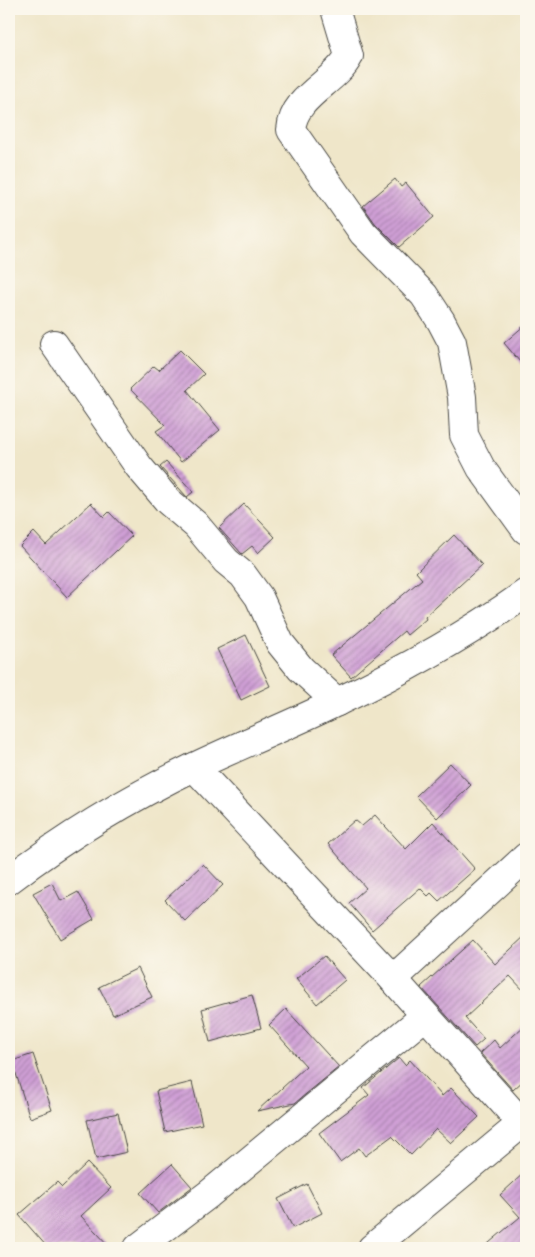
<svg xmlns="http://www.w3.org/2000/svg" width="535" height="1257" font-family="'IM FELL DW Pica',serif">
<defs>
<pattern id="building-hatch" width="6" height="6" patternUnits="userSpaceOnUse" patternTransform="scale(1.25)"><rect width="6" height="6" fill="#cf9fd5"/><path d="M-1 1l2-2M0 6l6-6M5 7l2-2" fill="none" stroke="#a882ad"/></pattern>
</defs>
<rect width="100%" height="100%" fill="#fbf7ec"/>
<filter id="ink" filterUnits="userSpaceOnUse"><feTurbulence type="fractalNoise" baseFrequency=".02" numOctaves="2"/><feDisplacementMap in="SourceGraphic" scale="10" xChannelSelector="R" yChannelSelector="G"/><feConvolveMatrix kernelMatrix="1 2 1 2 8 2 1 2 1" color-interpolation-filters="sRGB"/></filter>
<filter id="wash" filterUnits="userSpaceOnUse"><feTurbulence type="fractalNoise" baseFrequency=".0096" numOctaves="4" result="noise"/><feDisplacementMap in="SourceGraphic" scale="20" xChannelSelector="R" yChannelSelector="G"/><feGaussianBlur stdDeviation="1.12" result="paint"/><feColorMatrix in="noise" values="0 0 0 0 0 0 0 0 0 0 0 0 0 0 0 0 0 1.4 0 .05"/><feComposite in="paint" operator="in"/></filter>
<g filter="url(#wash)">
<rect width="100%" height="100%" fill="#efe6c9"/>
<g id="blocks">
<g fill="url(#building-hatch)">
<path d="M395,179L401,187L406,183L434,217L399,247L375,223L363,206Z"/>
<path d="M526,324V369L504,343Z"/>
<path d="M180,350L204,374L187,390L220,430L181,462L156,431L165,425L130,389L154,366L159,370Z"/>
<path d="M166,462L193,492L187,497L160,467Z"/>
<path d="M91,503L104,517L109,512L132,536L67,597L20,546L34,532L46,545Z"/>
<path d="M244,504L275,537L258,553L252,546L242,554L219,528Z"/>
<path d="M454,535L482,565L425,617L426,619L407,635L404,631L351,677L331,655L422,579L416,572Z"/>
<path d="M246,635L270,686L241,700L217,649Z"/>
<path d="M450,763L471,785L437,818L416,796Z"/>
<path d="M375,815L406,849L433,822L475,869L439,901L431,893L428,896L420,888L372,930L349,903L366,888L328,844L355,820L362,826Z"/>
<path d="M203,864L223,885L185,921L165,900Z"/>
<path d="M52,883L61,901L78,892L94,919L60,939L33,893Z"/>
<path d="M526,935V993L510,976L465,1018L484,1039L475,1047L421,987L473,940L495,964Z"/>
<path d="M324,956L345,980L317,1004L296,979Z"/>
<path d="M138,968L152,997L113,1015L99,987Z"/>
<path d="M252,995L261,1028L210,1042L202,1009Z"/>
<path d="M286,1009L339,1067L295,1103L257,1111L306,1066L269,1025Z"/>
<path d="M526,1024V1078L513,1090L480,1053L494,1040L500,1048Z"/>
<path d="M33,1054L52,1110L30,1118L12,1061Z"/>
<path d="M399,1058L405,1065L410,1060L442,1096L451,1088L479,1117L451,1143L436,1129L411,1155L392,1136L365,1156L359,1148L340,1162L319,1133L369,1095L363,1088Z"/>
<path d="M192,1082L202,1124L165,1132L156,1091Z"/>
<path d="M118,1113L127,1152L96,1159L87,1120Z"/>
<path d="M87,1163L111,1188L81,1216L111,1248H48L19,1215L57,1182L62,1187Z"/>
<path d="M172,1164L192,1187L158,1213L140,1193Z"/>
<path d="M526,1171V1248H483L520,1217L500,1195Z"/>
<path d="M307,1184L322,1213L293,1228L278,1199Z"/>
</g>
</g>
</g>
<g filter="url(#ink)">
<use href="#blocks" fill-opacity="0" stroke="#484743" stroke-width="1"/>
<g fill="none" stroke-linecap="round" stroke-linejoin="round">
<defs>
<g id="street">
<path d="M335,9L349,56C335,83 293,96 291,130L363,233L424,295L441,321L452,342L462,397L464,435L481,468L526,530"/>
<path d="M54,344L139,467L168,501L196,525L226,561L243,575L259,597L280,643L301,669L337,702"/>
<path d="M194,767L393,979L526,1128"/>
<path d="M9,880C67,836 130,798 196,766C242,744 290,725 337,702C402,671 467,635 526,593"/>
<path d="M393,979L526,857"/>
<path d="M138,1248L209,1194L425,1016"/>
<path d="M372,1248L526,1120"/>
</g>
</defs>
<use href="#street" stroke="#484743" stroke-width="30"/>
<use href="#street" stroke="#fff" stroke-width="28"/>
</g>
</g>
<rect width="535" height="1257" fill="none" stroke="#fbf7ec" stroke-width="30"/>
</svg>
